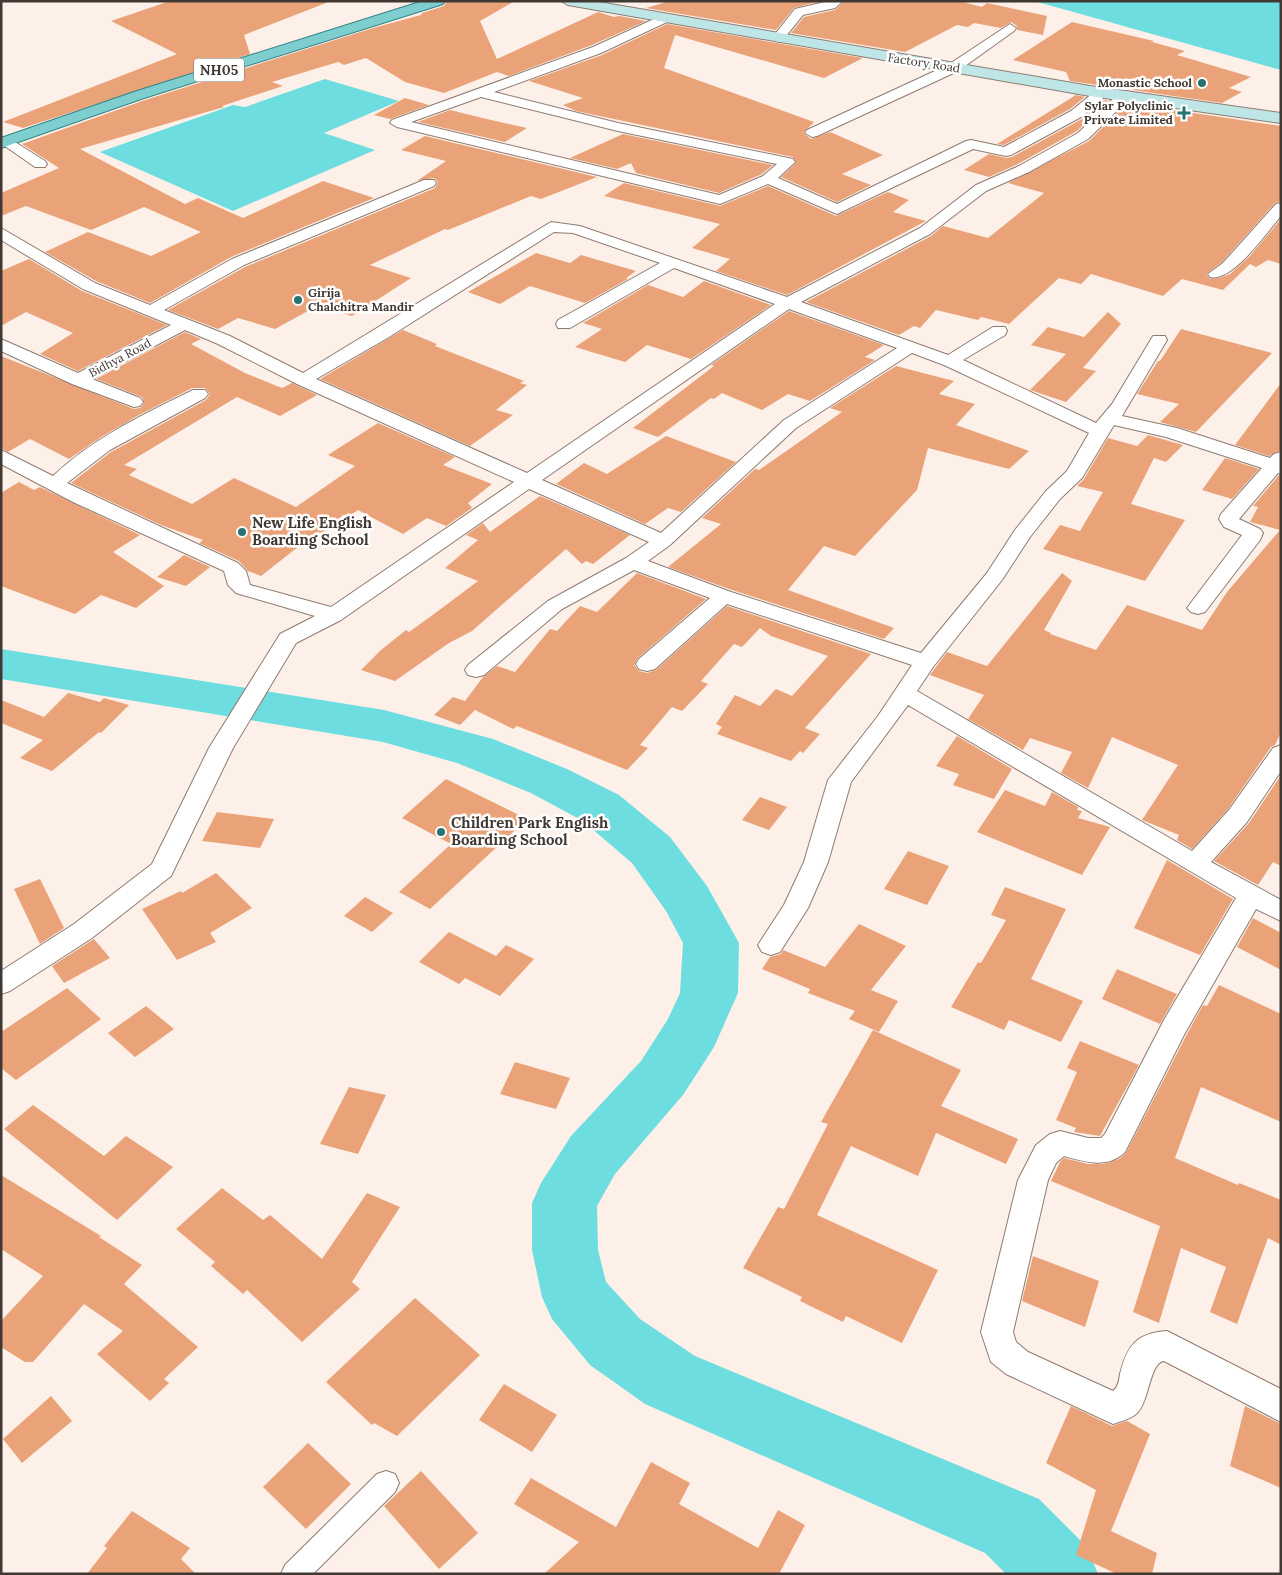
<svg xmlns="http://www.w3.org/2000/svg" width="1282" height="1575" font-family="Lora,serif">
<rect width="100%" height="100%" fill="#fdf0e9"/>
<g fill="#6ddde0">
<path d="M1034,1H1281V70Z"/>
<path d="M325,79L399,101L324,133L375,150L233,211L100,152L233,105L245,107Z"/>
</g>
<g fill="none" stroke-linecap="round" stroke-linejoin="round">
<path fill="#6ddde0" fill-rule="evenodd" d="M1,649L384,710L493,739L567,769L619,795L670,837L707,886L739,943L738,993L714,1047L683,1095L615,1174L597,1206L598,1250L606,1282L640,1319L695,1356L1039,1499L1087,1547L1098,1574H1006L985,1553L645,1404L590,1365L552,1319L542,1297L532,1250V1203L541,1183L571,1136L641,1061L668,1019L680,993L683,943L666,911L632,863L583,821L531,793L457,763L383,742L1,679Z"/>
</g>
<g fill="#eaa379">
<path d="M170,1H326V3L244,35L250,54L23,128L3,122L177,54L111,21Z"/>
<path d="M447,1H515L480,21L497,59L598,12L614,17L619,16L646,21L592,45L509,76L497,72L444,93L405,82L366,58L344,65L338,62L272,82L283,86L222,106L224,107L80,149L185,204L198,198L243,218L323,181L374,198L231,257L150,303L96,281L45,252L88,232L151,256L201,232L144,207L91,230L26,206L1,216V193L59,168L22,144L145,100L373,28L421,15L422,13L444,6Z"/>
<path d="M670,1H820L794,8L776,30L646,8Z"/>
<path d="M845,1H959L982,7L987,3L1047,16L1043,35L1017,30V26L1011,22L1001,28L974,23L968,27L957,25L905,52L791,33L804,17L835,10Z"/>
<path d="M1072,22L1154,41L1152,42L1185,51L1177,55L1251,77L1229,88L1242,92L1222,103L1070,81L1066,72L1013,60Z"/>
<path d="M667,24L863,58L824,78L675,35L664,68L814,122L803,133L811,139L830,132L883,155L842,174L871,185L837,202L781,177L796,163L793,157L576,111L563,105L583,98L529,81L602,55Z"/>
<path d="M1076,95L1085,97L1070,109L1004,145L997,144Z"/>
<path d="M405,98L429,105L390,119L374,115Z"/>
<path d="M1104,100L1109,101L1077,131L1018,164L989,177L964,170L989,154L1006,158L1012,157L1082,119Z"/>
<path d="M1127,103L1281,126V201L1275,203L1222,262L1206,274L1210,279L1220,278L1230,274L1250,256L1281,219V264L1268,260L1256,267L1250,264L1223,290L1182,279L1163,296L1091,274L1081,284L1059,278L1009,324L981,317L978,320L936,310L920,328L914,326L899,335L806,302L931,236L943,226L988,238L1044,193L1008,183L1089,141Z"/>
<path d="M450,110L491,120L527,128L505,142L418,122Z"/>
<path d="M623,134L773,165L762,174L719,193L636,173L631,163L617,169L570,158Z"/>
<path d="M425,136L597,177L541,199L531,196L448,230L445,229L370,265L411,278L352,316L317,306L275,329L238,318L218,329L168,310L245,267L435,188L438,182L434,178L417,181L446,161L401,150Z"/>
<path d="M624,183L720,206L768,186L836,216L888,192L909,200L893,212L926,221L787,295L716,271L730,259L692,248L720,224L604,196Z"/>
<path d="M536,253L570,263L581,255L636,271L626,278L628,279L585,303L530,286L500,304L468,292Z"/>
<path d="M29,259L82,291L167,325L78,371L40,354L73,333L26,312L1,326V271Z"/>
<path d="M704,281L771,305L691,359L647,345L625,362L575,347L602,329L583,323L648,285L683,297Z"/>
<path d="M789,311L884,345L865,357L875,360L810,401L788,394L762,410L722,393L714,399L711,398L658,437L633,428L714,366L711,365Z"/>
<path d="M1108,312L1121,324L1083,368L1096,371L1066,402L1030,390L1066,354L1031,345L1048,327L1084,337Z"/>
<path d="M1181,329L1272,353L1196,432L1160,422L1179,404L1137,394L1158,361H1160Z"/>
<path d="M403,330L437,344L435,346L524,381L520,383L527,385L496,410L513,415L470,446L320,379Z"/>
<path d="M185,332L201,339L191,344L245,373L282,388L292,383L317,395L280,416L237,397L124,465L137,469L129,475L192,504L234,478L296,507L355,466L328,455L378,423L455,457L443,465L492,484L468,503L472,508L446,526L427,518L403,534L358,510L348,517L343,515L323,533L317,532L261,576L248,571L239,561L199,543L203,540L161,525L71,483L111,452L206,400L210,394L205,388H192L137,416L101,437L69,459L30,439L8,452L1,448V356L134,409L140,408L144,403L142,397L96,379Z"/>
<path d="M896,366L954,381L939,394L975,404L956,425L1029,451L1009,469L928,448L917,490L855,556L824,546L788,590L894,628L884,639L732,590L668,567L721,524L702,518L755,469L759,470L842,412L830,408Z"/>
<path d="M1281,383V450L1269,456L1235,445Z"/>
<path d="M1148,435L1183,445L1166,462L1154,458L1131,504L1185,520L1145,581L1043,549L1060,525L1080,531L1103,492L1077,486L1084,479L1108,438L1137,446Z"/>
<path d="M666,436L736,462L681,512L668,508L645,524L556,484L584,463L607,474Z"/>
<path d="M1225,458L1259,469L1232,499L1202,490Z"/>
<path d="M1279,475L1281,476V732L1275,745L1271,747L1228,809L1192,849L1177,840L1179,835L1142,820L1178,765L1112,737L1088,788L1061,773L1072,752L1030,738L1023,750L968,719L984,695L930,675L947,652L987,666L1062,573L1072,581L1044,630L1051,633L1050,634L1096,650L1127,605L1202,630L1227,592L1280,530L1250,522L1258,507L1253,506Z"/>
<path d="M19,482L34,490L40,487L140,535L113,552L164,586L136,608L101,595L75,614L1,586V493Z"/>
<path d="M540,496L630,535L593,564L586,561L582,564L566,549L472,631L449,643L395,681L361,670L381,650L406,630L409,632L434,614L478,581L445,568L478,540L466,535L483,523L490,532Z"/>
<path d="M184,555L210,567L186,586L157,577Z"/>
<path d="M637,573L706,599L638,658L634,665L639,671L647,673L656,670L727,606L871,654L805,728L820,734L803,753L800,751L791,761L717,734L722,727L716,724L735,695L760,706L776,689L792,696L828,656L771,636L760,628L742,647L734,644L701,681L708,684L682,711L672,707L640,745L648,748L627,770L517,726L513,729L475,710L460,725L434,715L453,697L465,701L483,677L497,666L515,672L550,629L557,631L580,606L597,612Z"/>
<path d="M68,693L100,702L104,698L129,705L101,733L99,732L52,771L20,758L43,740L1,723V700L44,717Z"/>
<path d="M957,736L1012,769L994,799L953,785L959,774L936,766Z"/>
<path d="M1281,775V866L1273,862L1258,885L1214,861L1249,823Z"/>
<path d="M446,779L527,819L430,909L399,892L451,844L402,818Z"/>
<path d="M1005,790L1045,806L1052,792L1078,807L1077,810L1082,811L1078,818L1110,827L1082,875L977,832Z"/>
<path d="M760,797L787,807L769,830L742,820Z"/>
<path d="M217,812L274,819L260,848L202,841Z"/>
<path d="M908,851L949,866L927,905L884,889Z"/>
<path d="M1167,860L1233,899L1200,955L1134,928Z"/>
<path d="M216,873L252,908L210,933L216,942L177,960L142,909L181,891L182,893Z"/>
<path d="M40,879L64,928L40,944L14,889Z"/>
<path d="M1005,887L1066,909L1031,979L1083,1001L1061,1042L1009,1020L1004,1030L951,1007L978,962L981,963L1006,920L991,915Z"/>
<path d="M365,897L393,913L372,932L344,916Z"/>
<path d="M1253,918L1281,933V970L1237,947Z"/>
<path d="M859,924L906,946L871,990L898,1001L879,1032L849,1019L855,1011L808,993L810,989L762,969L770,957L781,954L783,950L825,967Z"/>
<path d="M449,932L496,956L506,945L534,959L500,996L465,978L459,984L419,962Z"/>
<path d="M94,939L110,958L64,983L52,966Z"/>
<path d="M1117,969L1177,994L1160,1024L1102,999Z"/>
<path d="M1219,985L1281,1014V1122L1201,1087L1175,1158L1238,1185L1239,1183L1281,1200V1245L1268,1238L1237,1324L1210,1312L1226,1267L1181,1248L1159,1323L1133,1312L1160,1226L1051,1181L1060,1162L1064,1158L1088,1164H1104L1119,1159L1126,1153L1187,1034L1203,1005L1207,1006Z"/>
<path d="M67,988L101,1019L16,1080L1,1068V1032Z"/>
<path d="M146,1006L174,1029L135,1057L108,1033Z"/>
<path d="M873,1030L961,1070L941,1106L1018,1139L1006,1164L936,1133L918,1176L851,1146L817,1215L938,1270L902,1343L846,1316L843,1322L800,1301L802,1297L743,1268L778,1207L784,1209L828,1124L821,1122Z"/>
<path d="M1080,1041L1139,1065L1100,1136L1074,1132L1076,1128L1056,1120L1077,1072L1067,1068Z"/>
<path d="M515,1062L570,1078L556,1109L500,1094Z"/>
<path d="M349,1087L386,1095L358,1154L320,1144Z"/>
<path d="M33,1105L104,1156L126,1136L173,1167L117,1220L4,1129Z"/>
<path d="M1,1175L101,1236L99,1237L142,1265L124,1284L198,1347L164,1379L169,1383L150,1401L97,1354L123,1331L84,1304L33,1362H25L1,1347V1321L43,1276L1,1249Z"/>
<path d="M222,1188L263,1220L270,1215L322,1259L367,1193L400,1207L352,1282L360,1289L302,1342L247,1290L243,1294L211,1266L215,1262L176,1229Z"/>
<path d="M1033,1256L1099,1281L1085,1327L1022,1301Z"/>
<path d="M415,1298L480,1355L397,1436L374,1423L372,1425L326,1382Z"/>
<path d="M504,1384L557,1415L532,1452L479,1420Z"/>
<path d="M51,1396L72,1421L22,1463L3,1439Z"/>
<path d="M1071,1406L1112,1426L1127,1421L1150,1434L1111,1531L1157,1553L1152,1574H1117L1076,1555L1096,1490L1046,1463Z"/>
<path d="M1245,1406L1281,1424V1488L1230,1466Z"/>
<path d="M308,1443L351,1484L306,1529L263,1487Z"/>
<path d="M651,1462L690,1483L679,1504L758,1548L778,1510L805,1525L779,1574H544L579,1542L514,1504L531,1478L616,1527Z"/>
<path d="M421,1471L478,1533L439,1569L384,1506Z"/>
<path d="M132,1511L190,1548L181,1559L196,1574H87L107,1548L104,1546Z"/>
</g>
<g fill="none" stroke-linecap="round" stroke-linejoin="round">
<defs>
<path id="pedestrian" d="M386,1471L395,1474L399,1483L395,1492L313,1574H281L285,1565L377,1474Z"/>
<g id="minor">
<path d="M829,1H843L835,8L803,15L782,41L778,42L772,38L795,9Z"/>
<path d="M665,14L671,18L669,21L601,53L494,92L618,123L793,159L795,162L778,178L837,204L966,141L971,140L1004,147L1071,111L1098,89H1108L1110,92L1081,117L1011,155L1006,156L973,149L837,214L768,184L720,204L397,127L390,123L392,120L593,47ZM481,97L618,131L777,164L763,176L719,195L411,122Z"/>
<path d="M1010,24L1016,28L1014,31L958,71L817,136L812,137L805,133L807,130L948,65Z"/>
<path d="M1125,91L1130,92L1132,95L1130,98L1088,139L1029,172L986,191L930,234L801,302L948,355L993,327H1005L1007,331L1005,335L963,360L1096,423L1112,404L1153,336H1165L1167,340L1122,416L1177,428L1270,458L1274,454L1281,452V474L1278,473L1239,519L1260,529L1263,533L1260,540L1205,612L1198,614L1191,612L1187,608L1242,535L1224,527L1219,519L1221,514L1262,468L1166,437L1114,425L1082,478L1060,499L1030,537L1002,580L933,667L917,691L1192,851L1229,810L1273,748L1281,745V771L1247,822L1211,862L1281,900V921L1256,909L1185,1033L1125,1152C1108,1169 1085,1162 1064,1156L1056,1163L1048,1180L1013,1332L1016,1342L1028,1352L1113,1391C1118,1387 1119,1381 1120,1374C1127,1345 1137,1333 1167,1331L1281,1389V1422L1164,1361C1150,1362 1149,1401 1138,1412C1132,1419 1121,1421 1113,1424L1006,1374L991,1362L981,1332L1018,1180L1036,1145L1050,1134L1060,1131L1088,1138H1101L1105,1134L1164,1020L1236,898L908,705L851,782L828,862L808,908L780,952L771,955L762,952L758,945L784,905L804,862L828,780L878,716L912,665L727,604L655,669L647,671L639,669L636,664L639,659L710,598L634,570L562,609L484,675L476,677L468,675L465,670L468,665L548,601L626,558L649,542L529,489L341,620L296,643L233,748L171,876L92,938L10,991L1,994V971L74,924L152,864L209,748L277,639L280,634L315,616L236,593L228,585L224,571L73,502L1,464V450L53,476C93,438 144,414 193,390H205L208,394L205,398L110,450L67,483L238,563L246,571L250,585L331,607L514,482L297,384L218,344L185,330L92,379L140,398L143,402L140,406L134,407L72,384L1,351V339L78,373L171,325L83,289L1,240V228L95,283L150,305L232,259L424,180H434L436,183L434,186L244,265L164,310L230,336L303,373L551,222L580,226L787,297L920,228L976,185L1019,166L1078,133L1120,92ZM554,232L573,233L660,263L558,320L556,324L558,328H570L674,268L775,304L527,473L316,379L389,337ZM789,309L897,348L784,420L661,533L542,480ZM912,353L944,365L1089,433L1067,471L1046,491L1015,530L987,573L921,653L731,592L648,561L670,545L796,428Z"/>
<path d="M7,137L45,161L47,164L45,167H35L2,144L1,139Z"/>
<path d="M1281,203V216C1267,232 1232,283 1210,277L1208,274L1223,263L1276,204Z"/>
</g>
<path id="secondary" d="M561,1H593L1090,86L1281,113V123L1090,96L568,5Z"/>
<path id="primary" d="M423,1H445L443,4L144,98L1,148V138L134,92Z"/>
</defs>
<use href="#pedestrian" stroke="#8e7b70" stroke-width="2"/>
<use href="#minor" stroke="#8e7b70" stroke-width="2"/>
<use href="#secondary" stroke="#8e7b70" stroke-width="2"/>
<use href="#primary" stroke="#308384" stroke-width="2"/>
<use href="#pedestrian" fill="#fff" fill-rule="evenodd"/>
<use href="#minor" fill="#fff" fill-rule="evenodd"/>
<use href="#secondary" fill="#bee6e7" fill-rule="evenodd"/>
<use href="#primary" fill="#7ecdcf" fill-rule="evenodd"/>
</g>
<g fill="#277273" stroke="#fff" stroke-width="2">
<circle cx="1202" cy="83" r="5"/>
<path d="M1181.5 105.5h5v5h5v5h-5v5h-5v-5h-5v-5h5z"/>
<circle cx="298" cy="300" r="5"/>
<circle cx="242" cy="532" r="5"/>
<circle cx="441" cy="832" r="5"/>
</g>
<g text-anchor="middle" stroke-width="5" stroke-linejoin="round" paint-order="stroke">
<g font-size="12" fill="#403833" stroke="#fff">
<text transform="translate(924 63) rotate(9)" y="4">Factory Road</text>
<text transform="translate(120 358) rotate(-28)" y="4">Bidhya Road</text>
</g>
<g font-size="12" font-weight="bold" fill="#403833" stroke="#fff" text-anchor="end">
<text x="1192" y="87">Monastic School</text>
<text x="1173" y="110">Sylar Polyclinic<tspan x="1173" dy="14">Private Limited</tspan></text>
<text x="308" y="297" text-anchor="start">Girija<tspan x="308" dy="14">Chalchitra Mandir</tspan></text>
</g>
<rect fill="#fff" stroke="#797470" stroke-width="1" x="194" y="58.5" width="50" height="23" rx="4"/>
<g font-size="14" font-weight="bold" fill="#403833">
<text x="219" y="75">NH05</text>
</g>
<g font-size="15" font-weight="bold" fill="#403833" stroke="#fff" text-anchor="start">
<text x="252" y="528">New Life English<tspan x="252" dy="17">Boarding School</tspan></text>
<text x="451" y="828">Children Park English<tspan x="451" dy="17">Boarding School</tspan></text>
</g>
</g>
<rect width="1282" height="1575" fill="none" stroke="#403833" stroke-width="5"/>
</svg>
